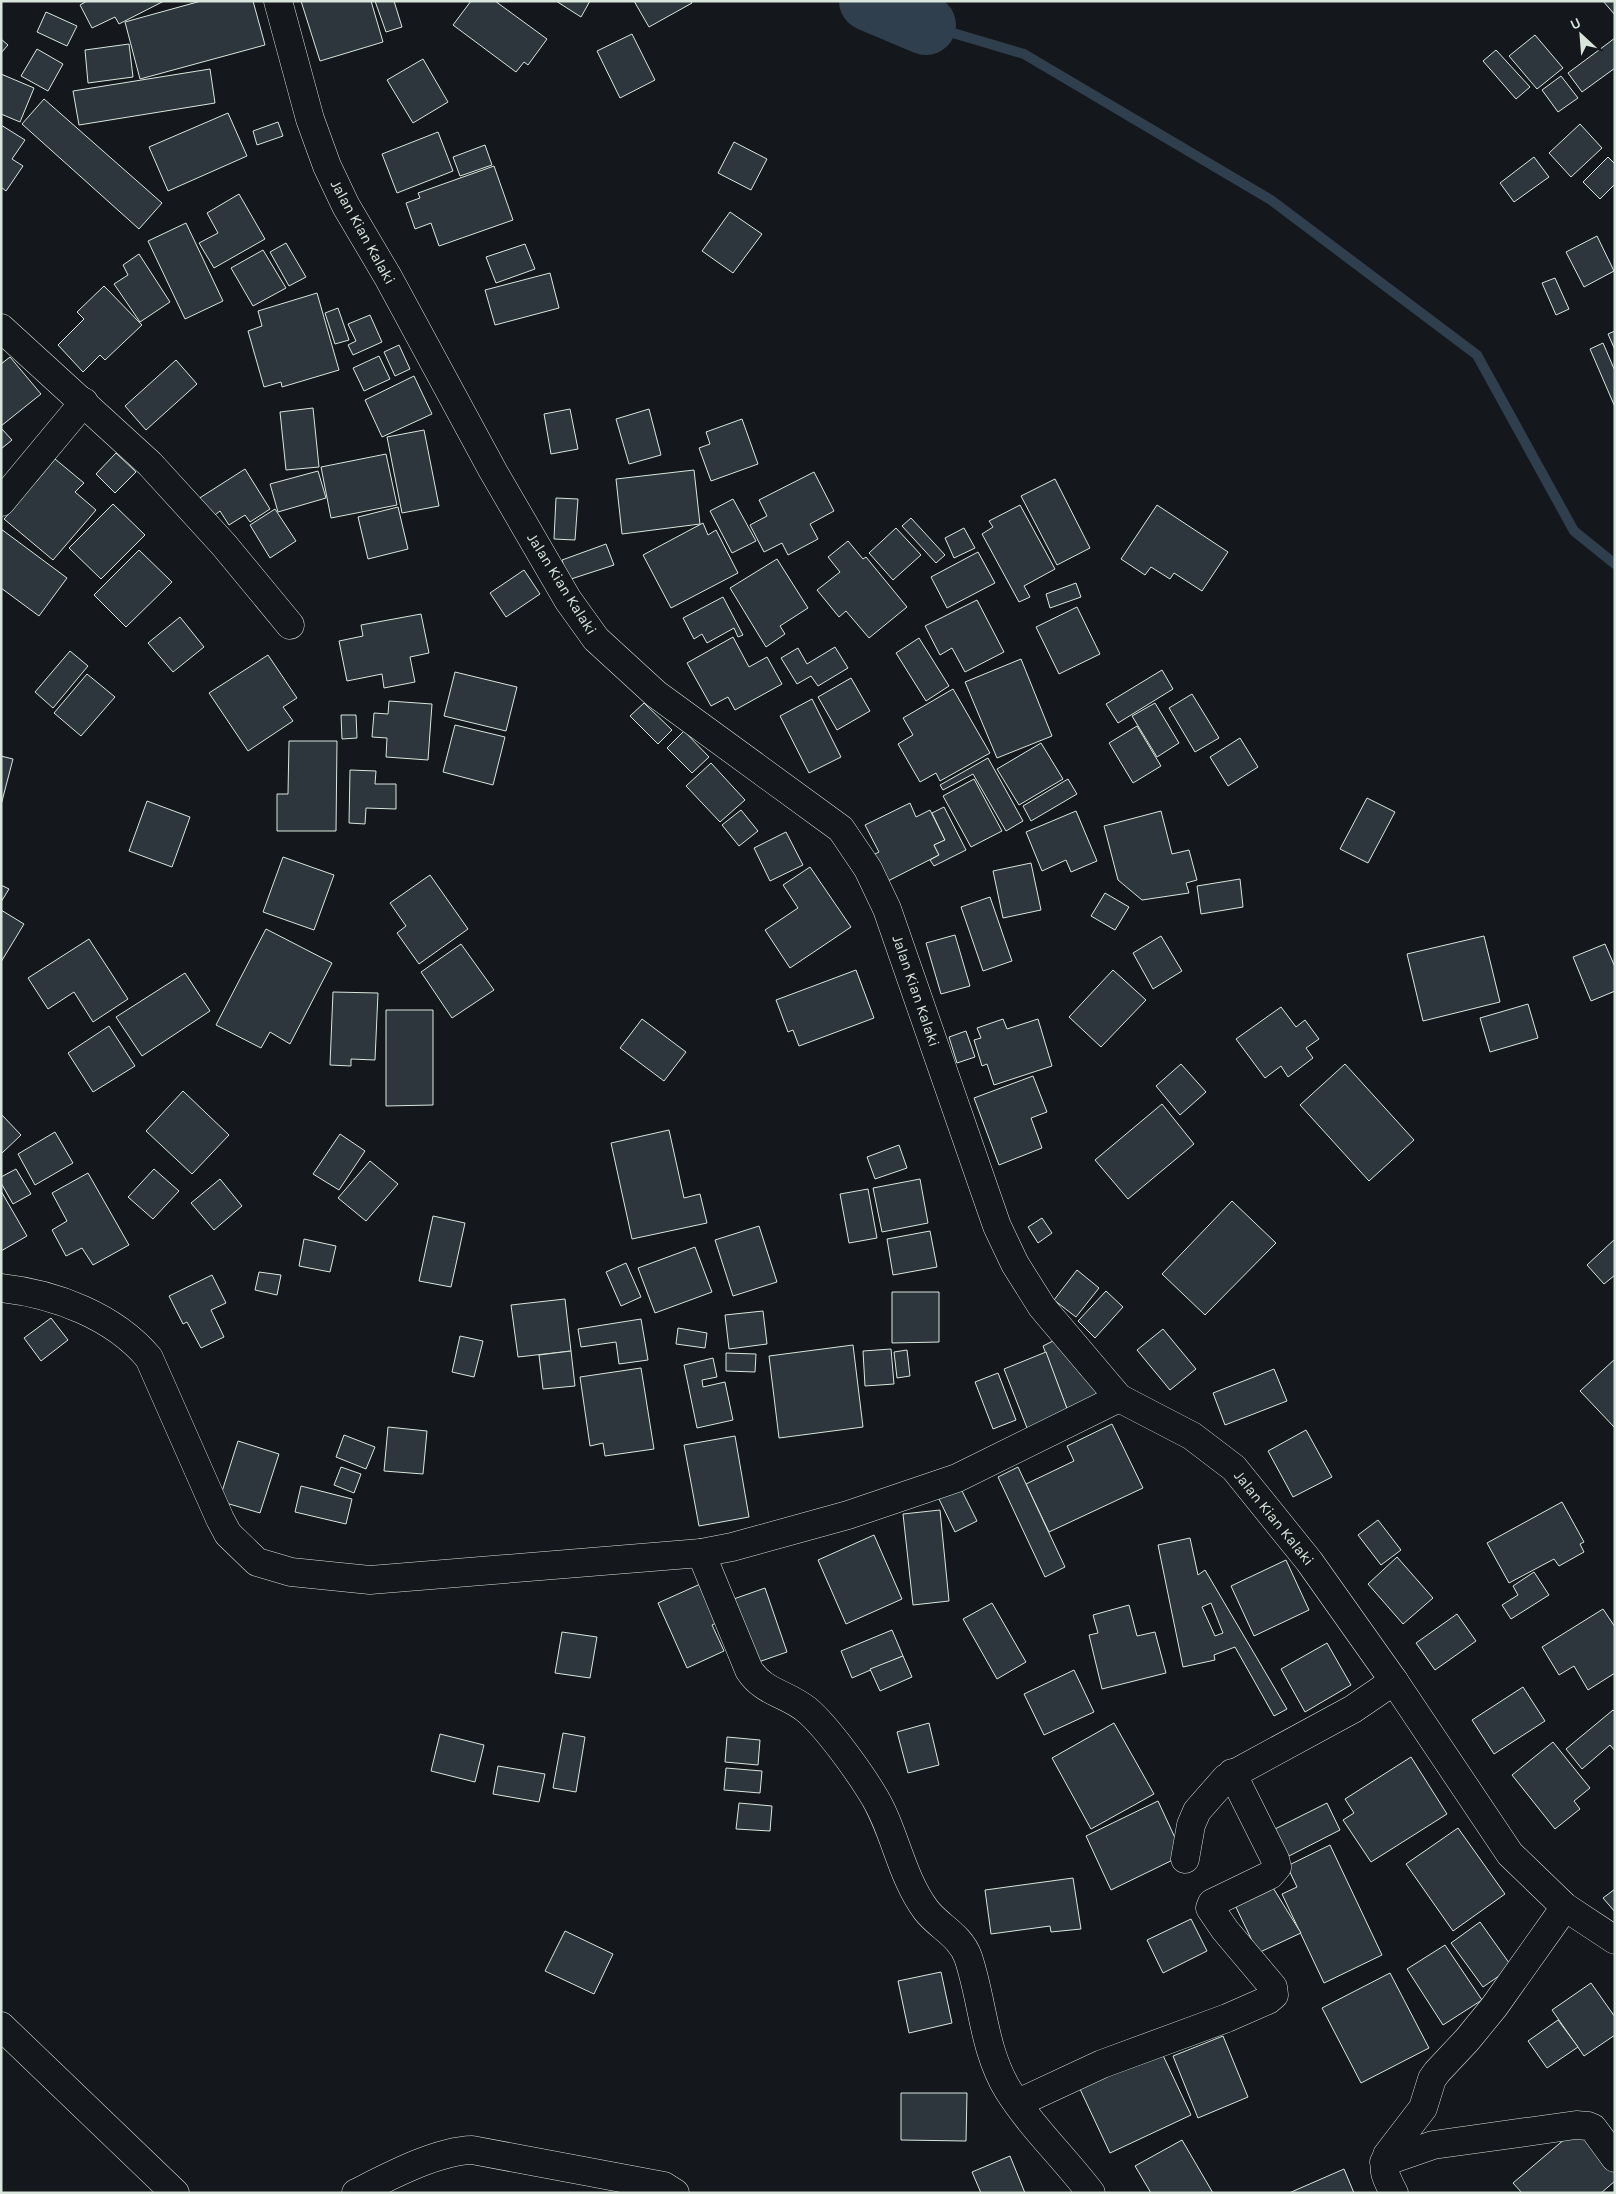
<svg xmlns="http://www.w3.org/2000/svg" width="1616" height="2194" font-family="Karla,sans-serif">
<rect width="100%" height="100%" fill="#14181c"/>
<g fill="none" stroke-linecap="round" stroke-linejoin="round">
<path stroke="#2f3f4d" stroke-width="10" d="M926,25L1024,54L1271,200L1477,355L1574,531L1615,564"/>
<path stroke="#2f3f4d" stroke-width="60" d="M869,1L926,25"/>
</g>
<g fill="#2c363c" stroke="#d8e6dc" fill-rule="evenodd">
<path d="M87,1H164L119,24L115,17L92,28L80,5Z"/>
<path d="M201,1H253L265,45L140,79L125,22Z"/>
<path d="M301,1H371L383,42L320,61Z"/>
<path d="M375,1H394L402,27L386,32Z"/>
<path d="M471,1H495L547,39L528,65L524,62L516,72L453,25Z"/>
<path d="M556,1H590L581,17Z"/>
<path d="M634,1H691L692,3L649,27Z"/>
<path d="M1603,1H1615V15Z"/>
<path d="M46,12L77,26L67,46L37,32Z"/>
<path d="M632,34L655,80L620,98L597,51Z"/>
<path d="M1535,35L1563,68L1537,89L1509,56Z"/>
<path d="M1615,38V68L1582,92L1568,73Z"/>
<path d="M1,39L8,45L1,53Z"/>
<path d="M129,44L133,77L88,83L85,50Z"/>
<path d="M37,49L63,64L48,91L21,76Z"/>
<path d="M1496,50L1530,87L1516,99L1483,61Z"/>
<path d="M423,59L448,102L413,123L387,80Z"/>
<path d="M210,69L215,103L79,125L73,91Z"/>
<path d="M1,74L34,88L20,122L1,114Z"/>
<path d="M1561,76L1578,98L1558,112L1542,90Z"/>
<path d="M44,99L162,203L139,229L22,124Z"/>
<path d="M228,113L247,156L168,191L149,147Z"/>
<path d="M278,122L283,136L257,145L253,131Z"/>
<path d="M1580,124L1602,148L1571,177L1549,153Z"/>
<path d="M1,125L25,140L12,159L23,166L6,191L1,187Z"/>
<path d="M438,132L453,171L397,193L382,154Z"/>
<path d="M734,142L767,159L751,190L718,173Z"/>
<path d="M485,145L492,165L460,176L453,157Z"/>
<path d="M1534,157L1549,177L1514,202L1500,183Z"/>
<path d="M1608,157L1615,164V184L1600,199L1583,182Z"/>
<path d="M494,166L513,220L439,246L431,223L415,229L406,203L420,198L418,193Z"/>
<path d="M239,194L265,239L214,268L199,243L218,233L207,213Z"/>
<path d="M730,212L762,234L733,273L702,251Z"/>
<path d="M186,223L223,301L185,319L148,241Z"/>
<path d="M1597,236L1614,271L1584,287L1566,252Z"/>
<path d="M286,243L306,277L289,286L270,252Z"/>
<path d="M525,244L535,269L496,283L486,257Z"/>
<path d="M263,250L286,288L253,306L231,268Z"/>
<path d="M139,254L170,302L140,322L114,284L128,275L123,265Z"/>
<path d="M550,273L559,308L495,325L485,290Z"/>
<path d="M1555,278L1569,309L1556,315L1542,283Z"/>
<path d="M104,286L142,325L105,360L100,355L83,372L58,345L84,319L77,312Z"/>
<path d="M317,293L339,370L282,387L281,382L264,387L248,331L262,326L258,311Z"/>
<path d="M338,308L349,340L335,344L325,313Z"/>
<path d="M370,315L382,342L353,355L348,345L356,341L348,324Z"/>
<path d="M1615,331V350L1608,334Z"/>
<path d="M1603,343L1615,371V407L1590,349Z"/>
<path d="M399,345L410,369L395,376L384,352Z"/>
<path d="M379,356L390,379L364,391L353,368Z"/>
<path d="M10,357L41,394L1,426V364Z"/>
<path d="M176,360L197,384L146,430L125,406Z"/>
<path d="M414,376L432,414L382,437L365,400Z"/>
<path d="M313,408L319,467L286,470L280,412Z"/>
<path d="M570,409L578,449L551,454L544,414Z"/>
<path d="M649,409L661,455L629,464L616,419Z"/>
<path d="M742,419L758,464L711,481L699,448L710,444L706,432Z"/>
<path d="M1,428L12,440L1,449Z"/>
<path d="M424,430L439,506L402,513L387,437Z"/>
<path d="M116,453L136,472L115,493L96,474Z"/>
<path d="M386,454L397,505L331,518L321,467Z"/>
<path d="M55,459L84,483L75,492L96,510L53,560L4,519L15,507L27,477L35,483Z"/>
<path d="M245,469L270,509L250,522L245,515L229,525L220,511L211,518L198,499Z"/>
<path d="M694,470L700,524L622,534L616,479Z"/>
<path d="M318,471L326,498L278,512L270,484Z"/>
<path d="M814,472L834,511L810,524L818,539L788,555L782,543L764,552L750,525L767,516L759,500Z"/>
<path d="M1055,479L1090,548L1057,565L1021,496Z"/>
<path d="M556,498L578,499L575,540L554,539Z"/>
<path d="M733,499L756,541L732,553L710,511Z"/>
<path d="M113,504L145,535L101,579L69,548Z"/>
<path d="M1020,505L1055,569L1024,586L1030,597L1019,602L982,534L993,527L989,521Z"/>
<path d="M1157,505L1228,552L1202,591L1174,573L1170,579L1151,567L1145,575L1121,559Z"/>
<path d="M398,507L408,549L368,559L358,517Z"/>
<path d="M275,509L296,541L270,558L250,525Z"/>
<path d="M911,518L945,555L936,563L902,526Z"/>
<path d="M703,523L708,535L716,530L738,573L671,608L643,555Z"/>
<path d="M896,528L921,555L893,580L869,553Z"/>
<path d="M964,528L975,548L954,558L945,538Z"/>
<path d="M1,529L67,578L39,616L1,588Z"/>
<path d="M848,541L863,559L866,557L907,607L869,638L846,611L839,617L817,590L840,572L828,557Z"/>
<path d="M606,544L614,565L568,580L562,560Z"/>
<path d="M139,550L172,582L126,627L94,595Z"/>
<path d="M978,552L995,583L947,608L931,577Z"/>
<path d="M777,559L808,608L780,626L785,634L766,647L730,588Z"/>
<path d="M524,570L540,594L506,617L490,593Z"/>
<path d="M1076,583L1081,597L1050,608L1046,594Z"/>
<path d="M723,597L743,635L738,637L734,628L707,643L702,634L694,639L683,618Z"/>
<path d="M977,600L1004,652L965,672L952,648L940,655L925,626Z"/>
<path d="M1077,607L1100,654L1059,674L1036,627Z"/>
<path d="M421,614L429,653L410,657L415,682L384,688L382,674L347,681L339,641L363,636L361,625Z"/>
<path d="M180,617L204,647L173,672L148,643Z"/>
<path d="M733,637L749,667L767,657L782,684L735,710L728,697L711,706L687,663Z"/>
<path d="M919,638L949,686L926,701L896,653Z"/>
<path d="M835,647L848,668L818,686L811,676L797,684L781,658L798,648L807,664Z"/>
<path d="M70,651L88,666L53,708L35,692Z"/>
<path d="M268,655L297,698L283,707L293,721L248,751L209,693Z"/>
<path d="M1021,659L1052,736L997,758L965,682Z"/>
<path d="M1162,670L1173,689L1118,723L1106,704Z"/>
<path d="M455,672L517,687L506,731L444,716Z"/>
<path d="M87,674L115,697L81,736L54,713Z"/>
<path d="M851,678L870,711L837,730L818,697Z"/>
<path d="M953,689L990,753L940,781L936,773L920,782L898,744L913,735L903,718Z"/>
<path d="M1192,694L1219,738L1195,752L1169,708Z"/>
<path d="M812,699L841,757L809,773L780,716Z"/>
<path d="M389,701L432,704L428,760L386,757L387,738L372,737L374,713L388,714Z"/>
<path d="M644,703L672,730L658,744L630,716Z"/>
<path d="M1155,703L1179,743L1157,757L1132,716Z"/>
<path d="M341,715H356L357,738L342,739Z"/>
<path d="M455,725L505,737L493,785L443,772Z"/>
<path d="M1137,726L1161,766L1133,783L1109,743Z"/>
<path d="M684,731L709,757L692,773L667,748Z"/>
<path d="M1240,738L1258,767L1228,786L1210,757Z"/>
<path d="M289,741H337L336,831H277V794H288Z"/>
<path d="M1041,743L1063,779L1019,805L997,769Z"/>
<path d="M1,756L13,759L1,805Z"/>
<path d="M988,758L1023,821L1006,831L973,774L943,790L940,785Z"/>
<path d="M711,763L745,800L720,822L686,786Z"/>
<path d="M350,770L376,771L375,784H396V809L366,808L365,824L349,823Z"/>
<path d="M974,779L1002,831L971,847L943,796Z"/>
<path d="M1068,779L1077,794L1031,821L1023,806Z"/>
<path d="M1367,798L1395,812L1368,863L1340,849Z"/>
<path d="M147,801L190,817L172,867L129,851Z"/>
<path d="M910,803L916,817L930,810L945,840L934,845L939,855L886,882L873,855L879,852L865,825Z"/>
<path d="M944,807L966,850L934,866L930,860L939,855L934,845L945,840L932,813Z"/>
<path d="M741,810L758,831L739,846L722,825Z"/>
<path d="M1076,811L1097,861L1071,872L1066,860L1042,871L1026,832Z"/>
<path d="M1161,811L1172,854L1189,850L1197,880L1186,883L1189,893L1142,900L1118,880L1104,826Z"/>
<path d="M786,832L803,865L770,881L754,848Z"/>
<path d="M283,857L334,875L314,930L263,912Z"/>
<path d="M1031,863L1041,910L1003,918L993,871Z"/>
<path d="M810,867L851,927L790,968L765,930L798,908L783,885Z"/>
<path d="M430,875L468,929L419,964L397,933L406,926L390,903Z"/>
<path d="M1240,879L1243,907L1201,914L1197,886Z"/>
<path d="M1,885L9,889L1,902Z"/>
<path d="M1105,893L1129,907L1115,930L1091,916Z"/>
<path d="M990,897L1012,961L983,971L961,907Z"/>
<path d="M1,910L24,924L1,962Z"/>
<path d="M266,929L332,963L290,1044L270,1032L261,1048L216,1025Z"/>
<path d="M955,935L970,986L941,994L926,943Z"/>
<path d="M1161,936L1182,971L1153,989L1133,953Z"/>
<path d="M1484,936L1500,1002L1423,1021L1407,954Z"/>
<path d="M89,939L128,999L93,1022L74,992L48,1009L28,978Z"/>
<path d="M461,944L494,990L452,1018L421,972Z"/>
<path d="M1605,944L1615,967V991L1591,1001L1573,957Z"/>
<path d="M856,970L874,1018L799,1046L793,1030L788,1032L776,1000Z"/>
<path d="M1113,970L1146,1000L1101,1047L1069,1017Z"/>
<path d="M185,973L210,1011L142,1056L116,1017Z"/>
<path d="M333,992L378,993L375,1060L351,1059V1066L330,1065Z"/>
<path d="M1528,1004L1538,1038L1490,1052L1480,1018Z"/>
<path d="M1281,1007L1296,1027L1305,1020L1319,1039L1306,1048L1313,1058L1288,1077L1281,1066L1265,1078L1236,1039Z"/>
<path d="M386,1010H433V1105L386,1106Z"/>
<path d="M642,1019L686,1052L664,1081L620,1048Z"/>
<path d="M1003,1019L1007,1029L1038,1019L1052,1066L994,1085L987,1064L982,1066L974,1040L981,1038L977,1028Z"/>
<path d="M109,1026L135,1066L93,1092L68,1053Z"/>
<path d="M966,1031L975,1057L957,1063L949,1037Z"/>
<path d="M1181,1064L1206,1092L1180,1115L1156,1086Z"/>
<path d="M1345,1064L1414,1140L1369,1181L1300,1105Z"/>
<path d="M1033,1076L1047,1112L1031,1118L1042,1148L999,1165L974,1098Z"/>
<path d="M183,1091L229,1135L192,1174L146,1131Z"/>
<path d="M1162,1104L1194,1144L1128,1199L1095,1160Z"/>
<path d="M1,1114L21,1135L1,1154Z"/>
<path d="M669,1130L684,1198L700,1194L707,1223L632,1239L611,1143Z"/>
<path d="M55,1132L73,1163L35,1185L18,1154Z"/>
<path d="M340,1134L365,1151L339,1190L313,1174Z"/>
<path d="M899,1145L907,1168L875,1179L867,1157Z"/>
<path d="M370,1161L398,1184L366,1221L338,1198Z"/>
<path d="M16,1169L31,1194L13,1204L1,1183V1177Z"/>
<path d="M154,1169L179,1191L153,1219L128,1197Z"/>
<path d="M88,1173L129,1245L93,1265L82,1248L66,1256L52,1230L67,1221L52,1193Z"/>
<path d="M220,1179L242,1206L214,1230L191,1203Z"/>
<path d="M920,1179L928,1223L882,1232L873,1188Z"/>
<path d="M868,1189L877,1238L849,1243L840,1194Z"/>
<path d="M1,1191L27,1236L1,1251Z"/>
<path d="M1232,1201L1276,1243L1205,1315L1162,1274Z"/>
<path d="M433,1216L465,1223L451,1287L419,1281Z"/>
<path d="M1042,1218L1052,1233L1038,1243L1028,1227Z"/>
<path d="M759,1226L777,1282L733,1296L715,1240Z"/>
<path d="M930,1231L937,1267L893,1275L887,1239Z"/>
<path d="M304,1239L336,1246L330,1272L299,1266Z"/>
<path d="M1615,1239V1275L1604,1284L1587,1265Z"/>
<path d="M695,1247L712,1292L655,1313L638,1268Z"/>
<path d="M626,1263L641,1297L621,1306L606,1272Z"/>
<path d="M1077,1270L1099,1288L1076,1317L1054,1300Z"/>
<path d="M259,1272L281,1275L277,1295L255,1290Z"/>
<path d="M212,1275L226,1303L211,1310L224,1337L201,1348L187,1322L183,1324L169,1296Z"/>
<path d="M1106,1291L1123,1307L1095,1338L1078,1321Z"/>
<path d="M892,1292H939V1342L892,1343Z"/>
<path d="M565,1299L571,1351L518,1357L511,1305Z"/>
<path d="M763,1311L767,1344L729,1349L725,1315Z"/>
<path d="M51,1318L68,1340L41,1361L24,1338Z"/>
<path d="M641,1319L648,1360L619,1364L616,1342L581,1347L578,1329Z"/>
<path d="M678,1328L707,1333L705,1348L676,1344Z"/>
<path d="M1163,1329L1196,1369L1170,1390L1137,1350Z"/>
<path d="M460,1336L483,1341L474,1377L452,1372Z"/>
<path d="M1061,1337L1100,1391L1069,1414L1043,1346Z"/>
<path d="M853,1345L863,1427L779,1438L769,1356Z"/>
<path d="M891,1349L894,1384L865,1386L863,1351Z"/>
<path d="M907,1350L910,1376L897,1378L894,1352Z"/>
<path d="M571,1351L575,1386L543,1389L539,1355Z"/>
<path d="M1046,1352L1069,1414L1029,1433L1004,1369Z"/>
<path d="M726,1353L756,1354L755,1372L726,1371Z"/>
<path d="M713,1358L717,1377L702,1380L703,1387L725,1382L733,1420L697,1428L684,1365Z"/>
<path d="M1615,1359V1428L1580,1391Z"/>
<path d="M641,1368L654,1449L605,1456L603,1443L590,1446L580,1377Z"/>
<path d="M1274,1369L1287,1401L1225,1425L1213,1393Z"/>
<path d="M998,1373L1016,1420L993,1429L975,1382Z"/>
<path d="M1112,1424L1143,1488L1049,1532L1026,1484L1074,1461L1067,1446Z"/>
<path d="M388,1427L427,1431L423,1474L384,1471Z"/>
<path d="M1306,1430L1332,1477L1293,1497L1268,1451Z"/>
<path d="M344,1435L375,1447L366,1469L336,1457Z"/>
<path d="M735,1436L749,1517L699,1526L684,1445Z"/>
<path d="M238,1441L279,1454L260,1513L219,1501Z"/>
<path d="M341,1467L361,1474L354,1493L334,1485Z"/>
<path d="M1018,1467L1065,1567L1045,1577L998,1477Z"/>
<path d="M301,1486L352,1499L346,1524L295,1512Z"/>
<path d="M960,1487L977,1521L955,1532L938,1497Z"/>
<path d="M1562,1502L1584,1542L1580,1544L1584,1552L1559,1566L1554,1559L1509,1583L1487,1543Z"/>
<path d="M940,1510L949,1601L913,1605L903,1514Z"/>
<path d="M1378,1520L1401,1550L1381,1565L1358,1535Z"/>
<path d="M874,1535L902,1599L846,1624L818,1560Z"/>
<path d="M1190,1538L1198,1575L1205,1570L1287,1709L1274,1716L1235,1647L1214,1655L1215,1660L1183,1667L1158,1545ZM1211,1603L1223,1633L1215,1636L1202,1607Z"/>
<path d="M1397,1557L1433,1598L1403,1624L1368,1584Z"/>
<path d="M1286,1560L1309,1610L1254,1636L1231,1586Z"/>
<path d="M1534,1572L1549,1595L1511,1619L1502,1605L1518,1595L1513,1586Z"/>
<path d="M707,1581L725,1619L712,1625L724,1651L687,1668L658,1603Z"/>
<path d="M765,1588L787,1652L750,1665L728,1601Z"/>
<path d="M992,1603L1026,1662L997,1679L963,1619Z"/>
<path d="M1129,1605L1137,1636L1155,1632L1166,1673L1102,1689L1089,1635L1098,1633L1093,1615Z"/>
<path d="M1603,1609L1615,1627V1673L1588,1690L1574,1666L1559,1675L1542,1647Z"/>
<path d="M1457,1614L1476,1641L1435,1670L1416,1643Z"/>
<path d="M892,1630L903,1656L852,1678L841,1651Z"/>
<path d="M562,1632L597,1637L590,1678L555,1673Z"/>
<path d="M1327,1643L1351,1685L1305,1712L1281,1669Z"/>
<path d="M903,1656L912,1677L880,1691L870,1669Z"/>
<path d="M1074,1670L1094,1712L1044,1735L1024,1694Z"/>
<path d="M1523,1687L1545,1721L1494,1754L1472,1720Z"/>
<path d="M1613,1710L1615,1712V1751L1610,1745L1582,1769L1566,1749Z"/>
<path d="M929,1723L939,1765L908,1773L897,1732Z"/>
<path d="M1114,1723L1154,1794L1091,1829L1052,1758Z"/>
<path d="M563,1733L585,1737L576,1792L553,1788Z"/>
<path d="M440,1734L484,1745L475,1782L431,1771Z"/>
<path d="M727,1737L760,1740L758,1765L725,1762Z"/>
<path d="M1553,1742L1590,1788L1574,1801L1580,1809L1555,1829L1512,1775Z"/>
<path d="M1411,1757L1447,1814L1371,1862L1343,1820L1354,1813L1345,1799Z"/>
<path d="M498,1766L545,1774L539,1802L493,1794Z"/>
<path d="M726,1768L762,1771L760,1793L724,1790Z"/>
<path d="M1158,1801L1183,1855L1111,1890L1086,1836Z"/>
<path d="M739,1803L772,1806L770,1831L736,1829Z"/>
<path d="M1327,1803L1340,1830L1285,1858L1271,1831Z"/>
<path d="M1458,1828L1505,1894L1453,1931L1406,1864Z"/>
<path d="M1330,1845L1382,1955L1324,1983L1282,1894L1297,1887L1287,1866Z"/>
<path d="M1073,1878L1081,1929L1051,1932L1050,1926L991,1934L985,1890Z"/>
<path d="M1270,1883L1301,1933L1258,1953L1233,1901Z"/>
<path d="M1615,1889V1912L1603,1898Z"/>
<path d="M1191,1919L1207,1951L1163,1973L1147,1940Z"/>
<path d="M1480,1922L1512,1967L1483,1987L1451,1943Z"/>
<path d="M565,1931L613,1954L594,1994L545,1971Z"/>
<path d="M1445,1945L1482,2000L1443,2025L1407,1969Z"/>
<path d="M941,1972L952,2023L909,2033L898,1981Z"/>
<path d="M1390,1973L1429,2048L1361,2083L1322,2008Z"/>
<path d="M1591,1983L1615,2017V2035L1584,2056L1552,2010Z"/>
<path d="M1558,2020L1578,2047L1547,2068L1528,2041Z"/>
<path d="M1223,2036L1248,2097L1198,2118L1173,2056Z"/>
<path d="M1160,2049L1191,2115L1110,2153L1079,2087Z"/>
<path d="M901,2093H967L966,2141L901,2140Z"/>
<path d="M1579,2127L1615,2169V2181L1601,2193H1522L1513,2183Z"/>
<path d="M1182,2140L1213,2193H1151L1135,2166Z"/>
<path d="M1010,2156L1025,2193H981L972,2172Z"/>
<path d="M1344,2169L1354,2193H1289Z"/>
</g>
<g fill="none" stroke-linecap="round" stroke-linejoin="round">
<defs>
<g id="minor">
<path d="M1,328L150,464L224,545L290,625"/>
<path d="M1,502L84,402"/>
<path d="M1,1288C55,1294 114,1316 149,1358L220,1519L228,1534L257,1562L291,1572L370,1580L701,1553L732,1547L848,1515L957,1478L1119,1398"/>
<path d="M701,1553L749,1670C764,1693 786,1693 807,1710C827,1727 858,1770 872,1793C895,1829 900,1875 926,1910C939,1927 960,1935 968,1957C983,2001 983,2049 1008,2090C1032,2128 1064,2157 1091,2193"/>
<path d="M1185,1859L1191,1825L1197,1811L1226,1778L1353,1709L1394,1681"/>
<path d="M1,2026L175,2193"/>
<path d="M1018,2103L1102,2064L1227,2018L1268,2000L1274,1995L1273,1987L1225,1930L1210,1908L1212,1903L1270,1875L1277,1867L1275,1859L1232,1773"/>
<path d="M1384,2162L1433,2145L1576,2125L1588,2126L1593,2128L1615,2158"/>
<path d="M356,2193C388,2177 436,2151 472,2150L664,2186L675,2193"/>
<path d="M1394,2193C1387,2179 1381,2171 1387,2155L1423,2108L1432,2079L1437,2072L1467,2040L1494,2007L1565,1907"/>
</g>
<path id="tertiary" d="M278,1L310,119L327,166L346,206L388,277L493,471L568,600L596,639L656,694L841,829L868,869L887,909L997,1226L1015,1264L1042,1307L1119,1398L1192,1436L1234,1468L1309,1561L1394,1681L1510,1854L1565,1907L1615,1940"/>
</defs>
<use href="#minor" stroke="#d8e6dc" stroke-width="29"/>
<use href="#tertiary" stroke="#d8e6dc" stroke-width="29"/>
<use href="#minor" stroke="#14181c" stroke-width="28"/>
<use href="#tertiary" stroke="#14181c" stroke-width="28"/>
</g>
<g text-anchor="middle" stroke-width="4" stroke-linejoin="round" paint-order="stroke">
<g font-size="15" fill="#d8e6dc" stroke="#14181c">
<text transform="translate(363 232) rotate(61)" y="5">Jalan Kian Kalaki</text>
<text transform="translate(562 584) rotate(58)" y="5">Jalan Kian Kalaki</text>
<text transform="translate(916 991) rotate(71)" y="5">Jalan Kian Kalaki</text>
<text transform="translate(1274 1518) rotate(51)" y="5">Jalan Kian Kalaki</text>
</g>
</g>
<rect width="1616" height="2194" fill="none" stroke="#d8e6dc" stroke-width="5"/>
<g transform="translate(1581 35) rotate(334)" stroke="#14181c" stroke-width="4" paint-order="stroke">
<path d="M0-4L9 19L0 12L-9 19Z" fill="#d8e6dc"/>
<text y="-8" font-size="14" font-weight="bold" text-anchor="middle" fill="#d8e6dc">U</text>
</g>
</svg>
